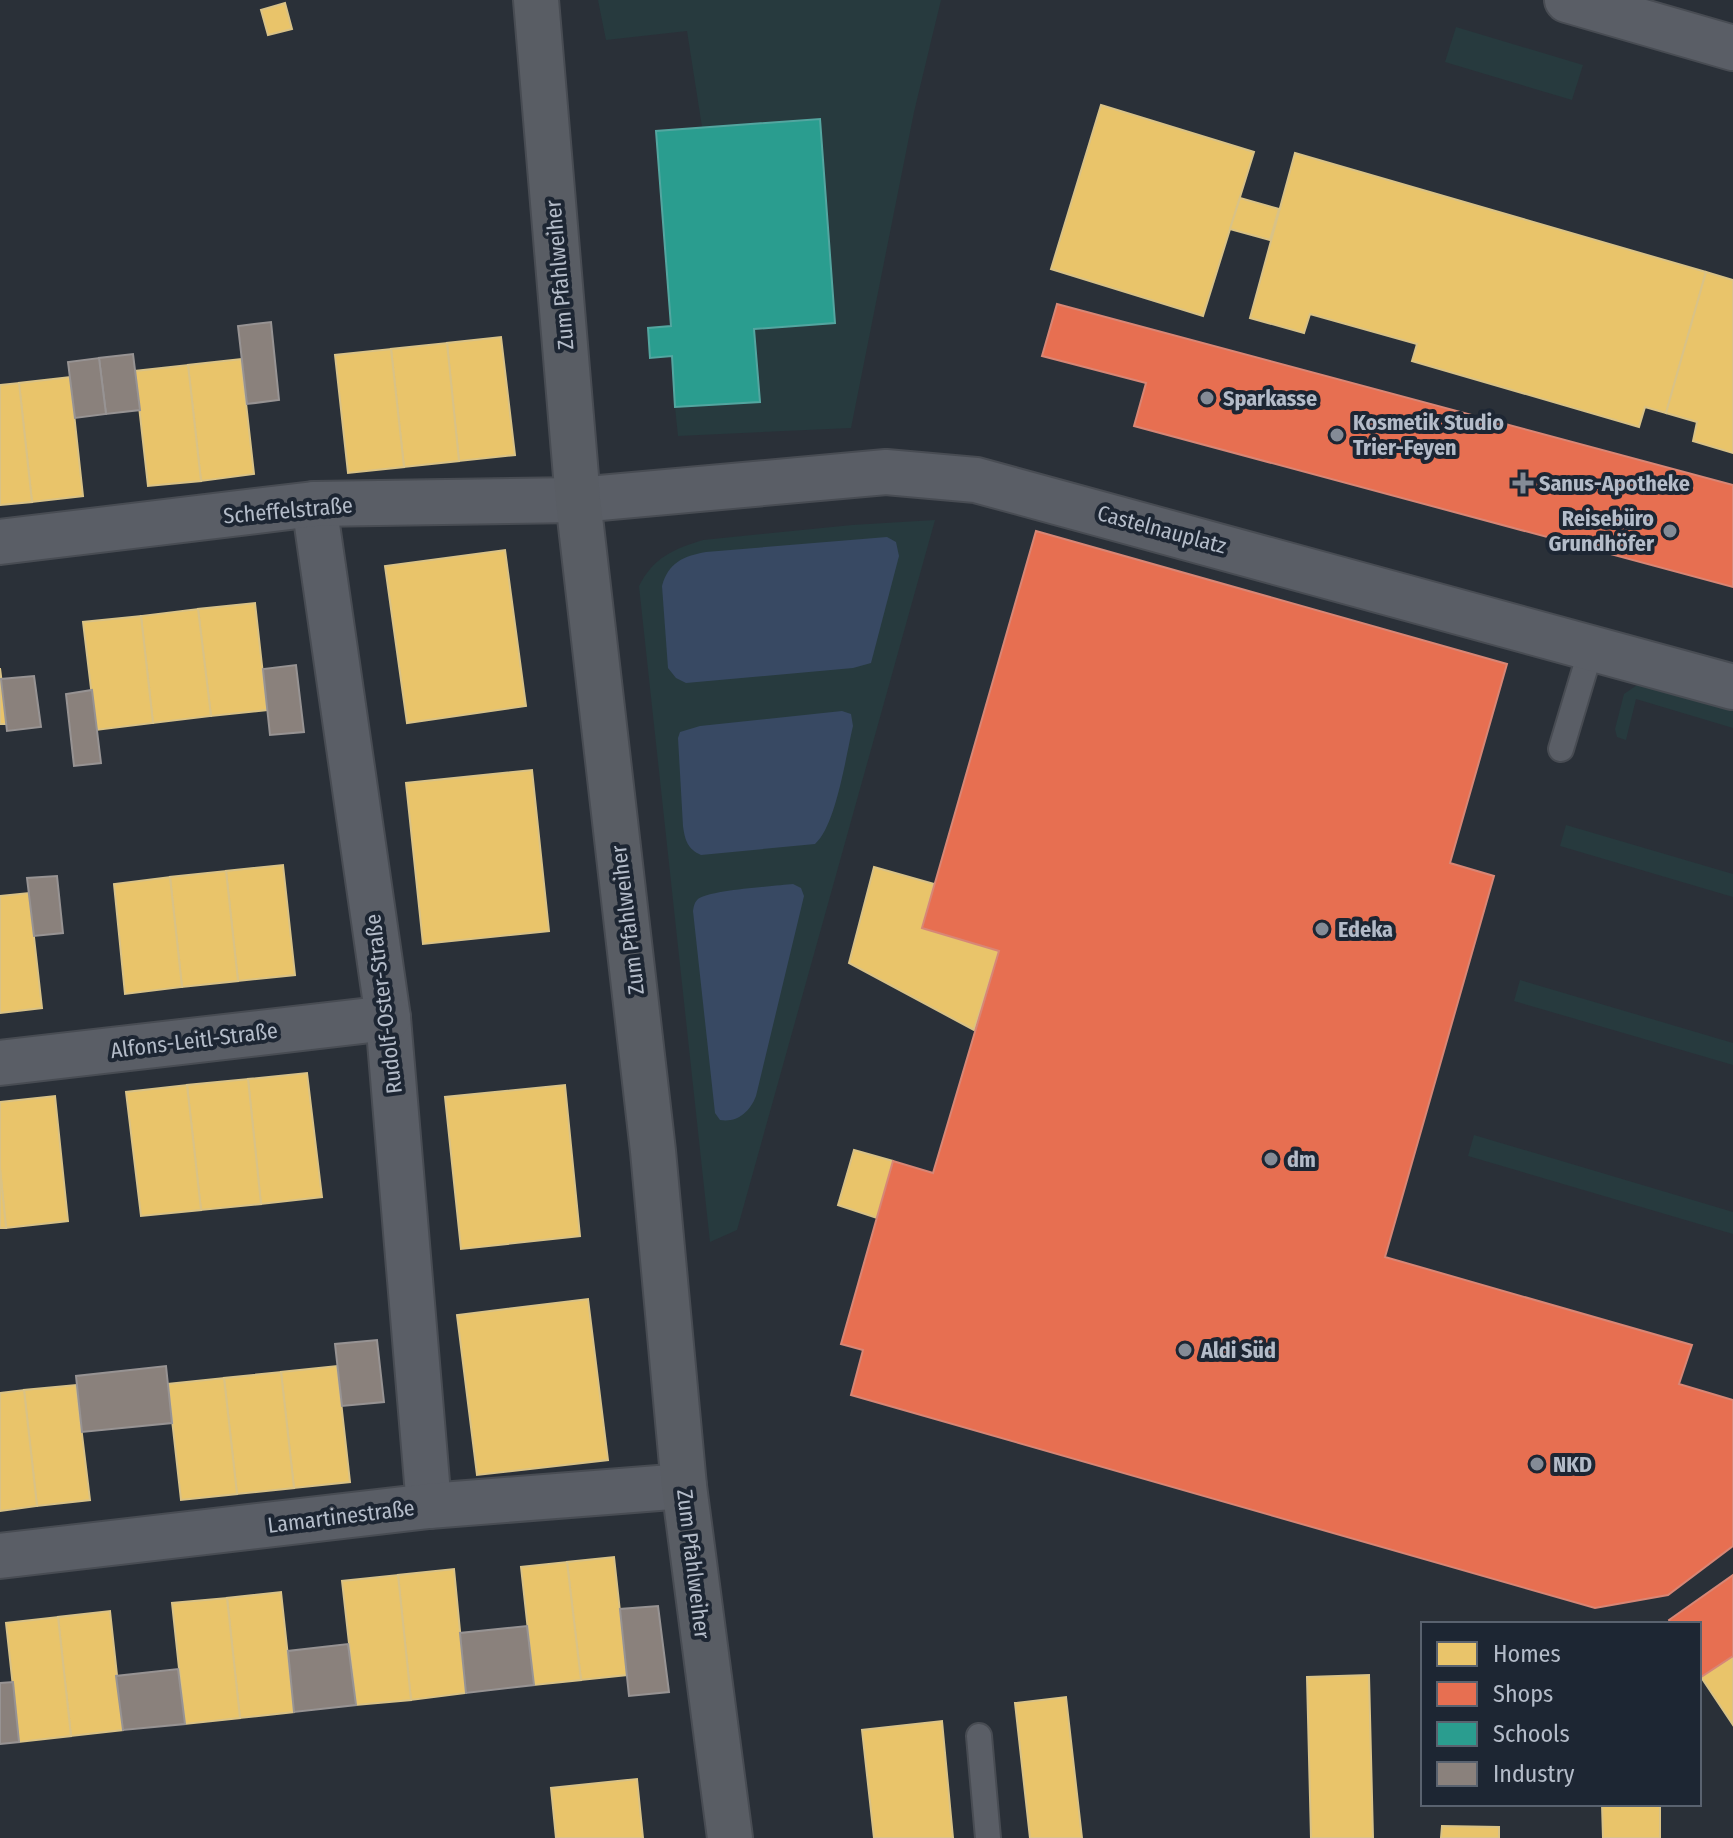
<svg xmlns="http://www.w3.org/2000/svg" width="1733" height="1838" font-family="'Fira Sans Condensed',sans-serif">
<rect width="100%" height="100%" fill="#2a3038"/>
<g fill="#273a3e">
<path d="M598,0H941L914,112L851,428L678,436L675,407L760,402L754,329L835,323L820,120L702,127L687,31L606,40Z"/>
<path d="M1456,27L1583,65L1572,100L1445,62Z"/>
<path d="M935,520L737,1230L710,1242L639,586C653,558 673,549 703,540L852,525Z"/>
<path d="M1640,683L1733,708V728L1636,699L1626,740L1617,737L1615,729L1624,694Z"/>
<path d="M1566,825L1733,874V897L1560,846Z"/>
<path d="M1520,980L1733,1043V1065L1514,1001Z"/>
<path d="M1474,1135L1733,1212V1234L1468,1156Z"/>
</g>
<g fill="#384963">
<path d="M887,537L896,542L899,556L871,663L853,668L686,683L676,678L668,668L662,586C668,563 683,556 706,552Z"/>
<path d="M842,711L851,714L853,726C846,755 836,826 815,844L701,855C688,849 685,841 683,826L678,738L680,732L700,726Z"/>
<path d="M793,884L801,888L804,896L756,1096C750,1112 737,1123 720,1120L715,1113L693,911C694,906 694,903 698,899C708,890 776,886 793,884Z"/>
</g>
<g fill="#e9c46a" stroke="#d9c286" stroke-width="2">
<path d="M285,3L292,29L268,35L261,10Z"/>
<path d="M1101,105L1254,152L1203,316L1051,269Z"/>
<path d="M1295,153L1706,272L1666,413L1645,407L1639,427L1412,361L1417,344L1310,314L1304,333L1250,318Z"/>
<path d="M1240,198L1279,209L1270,240L1230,229Z"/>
<path d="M1706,272L1733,280V453L1693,441L1697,422L1666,413Z"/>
<path d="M501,337L515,455L459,461L447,343Z"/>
<path d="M447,343L459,461L404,467L391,349Z"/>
<path d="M391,349L404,467L348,473L335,355Z"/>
<path d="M241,359L254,474L201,481L188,365Z"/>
<path d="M188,365L201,481L148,486L135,371Z"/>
<path d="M70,377L83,496L32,502L19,383Z"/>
<path d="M19,383L32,502L0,505V385Z"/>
<path d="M505,550L526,706L407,723L385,566Z"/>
<path d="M255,603L267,710L211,716L198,609Z"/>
<path d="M198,609L211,716L153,723L141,616Z"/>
<path d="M141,616L153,723L96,730L83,622Z"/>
<path d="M0,668L7,724H0Z"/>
<path d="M532,770L549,931L423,944L406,783Z"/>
<path d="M283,865L295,975L238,981L226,871Z"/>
<path d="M874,867L934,884L922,928L999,951L974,1030L849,963Z"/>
<path d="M226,871L238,981L182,987L170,877Z"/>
<path d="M170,877L182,987L125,994L114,884Z"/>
<path d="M29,893L42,1008L0,1013V896Z"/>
<path d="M307,1073L322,1197L261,1204L248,1079Z"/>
<path d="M248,1079L261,1204L201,1210L187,1085Z"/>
<path d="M187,1085L201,1210L141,1216L126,1092Z"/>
<path d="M565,1085L580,1236L461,1249L445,1097Z"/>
<path d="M55,1096L68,1221L6,1228L0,1168V1102Z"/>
<path d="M854,1150L893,1161L877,1218L838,1205Z"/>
<path d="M0,1168L6,1228H0Z"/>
<path d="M588,1299L608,1460L477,1475L457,1315Z"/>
<path d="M337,1366L350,1482L294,1488L281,1372Z"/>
<path d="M281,1372L294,1488L237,1494L224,1378Z"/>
<path d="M224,1378L237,1494L181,1500L168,1384Z"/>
<path d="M76,1385L90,1500L37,1506L24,1390Z"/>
<path d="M24,1390L37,1506L0,1511V1393Z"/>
<path d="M614,1557L627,1675L581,1680L567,1562Z"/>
<path d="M567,1562L581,1680L534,1685L521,1567Z"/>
<path d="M454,1569L466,1693L411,1700L398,1575Z"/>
<path d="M398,1575L411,1700L356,1705L342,1581Z"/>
<path d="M281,1592L294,1712L240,1718L227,1598Z"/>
<path d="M227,1598L240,1718L185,1724L172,1603Z"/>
<path d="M110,1611L123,1730L71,1736L58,1617Z"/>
<path d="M58,1617L71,1736L19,1742L6,1623Z"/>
<path d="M1733,1656V1725L1701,1677Z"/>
<path d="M1369,1675L1373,1838H1311L1307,1677Z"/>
<path d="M1066,1697L1082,1838H1030L1015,1703Z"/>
<path d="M942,1721L953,1838H874L862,1730Z"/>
<path d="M637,1779L643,1838H556L551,1788Z"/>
<path d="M1602,1804H1660V1838H1603Z"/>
<path d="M1442,1826L1499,1827V1838H1441Z"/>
</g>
<g fill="#e76f51" stroke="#d88675" stroke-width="2">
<path d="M1057,304L1733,485V587L1134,426L1146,383L1042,356Z"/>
<path d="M1036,531L1507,664L1450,863L1494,876L1385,1257L1692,1345L1679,1384L1733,1400V1546L1668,1595L1595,1608L851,1395L863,1350L841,1344L893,1161L933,1173L999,951L922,928Z"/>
<path d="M1733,1575V1656L1701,1677L1699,1673V1624H1671L1669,1620Z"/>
</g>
<path fill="#2a9d8f" stroke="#53a6a0" stroke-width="2" d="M820,119L835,323L754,329L760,402L675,407L672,356L650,358L648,328L671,326L656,131Z"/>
<g fill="#8a817c" stroke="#979393" stroke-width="2">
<path d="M271,322L279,400L247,404L238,326Z"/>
<path d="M133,354L140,410L106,414L99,358Z"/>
<path d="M99,358L106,414L75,418L68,362Z"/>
<path d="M296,665L304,732L270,735L263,669Z"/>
<path d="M34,676L41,727L7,731L1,679Z"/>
<path d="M92,690L101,763L74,766L66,694Z"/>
<path d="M57,876L63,933L34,936L27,878Z"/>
<path d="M377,1340L384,1402L342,1406L335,1344Z"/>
<path d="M166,1366L172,1423L82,1432L76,1376Z"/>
<path d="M658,1606L669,1692L629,1696L620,1609Z"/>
<path d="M527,1626L534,1685L466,1693L460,1633Z"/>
<path d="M348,1644L356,1705L294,1712L288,1651Z"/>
<path d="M178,1669L185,1724L123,1730L116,1676Z"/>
<path d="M13,1682L19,1742L0,1744V1683Z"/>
</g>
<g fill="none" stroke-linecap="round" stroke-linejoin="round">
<defs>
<g id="lane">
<path d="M1561,749L1591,649"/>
<path d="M979,1736L988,1838"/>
</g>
<g id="street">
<path d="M1567,0L1733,48"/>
<path d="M314,504L388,1018L429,1506"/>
<path d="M0,542L314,504L578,500L886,472L976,480L1733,687"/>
<path d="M0,1063L388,1018"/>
<path d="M0,1556L429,1506L684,1486"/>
</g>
<path id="secondary" d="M536,0L578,500L653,1151L684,1486L730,1838"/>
</defs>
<use href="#lane" stroke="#484c53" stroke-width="28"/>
<use href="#street" stroke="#484c53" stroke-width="48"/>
<use href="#secondary" stroke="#484c53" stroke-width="48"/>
<use href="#lane" stroke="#5a5e66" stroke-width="24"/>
<use href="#street" stroke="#5a5e66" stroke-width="44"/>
<use href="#secondary" stroke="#595d64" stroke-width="44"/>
</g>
<g fill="#848b96" stroke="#1d2633" stroke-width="3">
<circle cx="1207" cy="398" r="8"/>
<circle cx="1337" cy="435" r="8"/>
<path d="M1519 471h8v8h8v8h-8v8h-8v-8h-8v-8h8z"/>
<circle cx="1670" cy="531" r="8"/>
<circle cx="1322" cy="929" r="8"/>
<circle cx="1271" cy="1159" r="8"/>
<circle cx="1185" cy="1350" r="8"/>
<circle cx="1537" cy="1464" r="8"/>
</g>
<g text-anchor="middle" stroke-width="8" stroke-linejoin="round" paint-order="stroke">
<g font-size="22" fill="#b4bcc9" stroke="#1d2633">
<text transform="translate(559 275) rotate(-95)" y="8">Zum Pfahlweiher</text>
<text transform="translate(288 510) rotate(-5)" y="8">Scheffelstraße</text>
<text transform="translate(1162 529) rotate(15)" y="8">Castelnauplatz</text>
<text transform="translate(627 920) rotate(-97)" y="8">Zum Pfahlweiher</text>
<text transform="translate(383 1004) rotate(-97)" y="8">Rudolf-Oster-Straße</text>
<text transform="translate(194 1040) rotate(-7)" y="8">Alfons-Leitl-Straße</text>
<text transform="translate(341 1516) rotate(-7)" y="8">Lamartinestraße</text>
<text transform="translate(694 1564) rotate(83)" y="8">Zum Pfahlweiher</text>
</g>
<g font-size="22" font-weight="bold" fill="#b4bcc9" stroke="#1d2633" text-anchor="start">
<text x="1223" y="406">Sparkasse</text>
<text x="1353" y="430">Kosmetik Studio<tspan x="1353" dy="25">Trier-Feyen</tspan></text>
<text x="1539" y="491">Sanus-Apotheke</text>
<text x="1654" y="526" text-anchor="end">Reisebüro<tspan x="1654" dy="25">Grundhöfer</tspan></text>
<text x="1338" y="937">Edeka</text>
<text x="1287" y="1167">dm</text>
<text x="1201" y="1358">Aldi Süd</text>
<text x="1553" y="1472">NKD</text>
</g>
</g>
<rect x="1421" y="1622" width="280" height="184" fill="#1d2633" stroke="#59626f" stroke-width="2"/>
<rect x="1437" y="1642" width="40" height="24" fill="#e9c46a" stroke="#59626f" stroke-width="2"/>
<text x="1493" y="1662" font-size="24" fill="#b4bcc9">Homes</text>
<rect x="1437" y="1682" width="40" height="24" fill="#e76f51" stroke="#59626f" stroke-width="2"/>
<text x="1493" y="1702" font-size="24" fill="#b4bcc9">Shops</text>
<rect x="1437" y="1722" width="40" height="24" fill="#2a9d8f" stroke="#59626f" stroke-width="2"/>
<text x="1493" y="1742" font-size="24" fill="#b4bcc9">Schools</text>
<rect x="1437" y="1762" width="40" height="24" fill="#8a817c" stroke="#59626f" stroke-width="2"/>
<text x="1493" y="1782" font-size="24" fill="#b4bcc9">Industry</text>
</svg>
